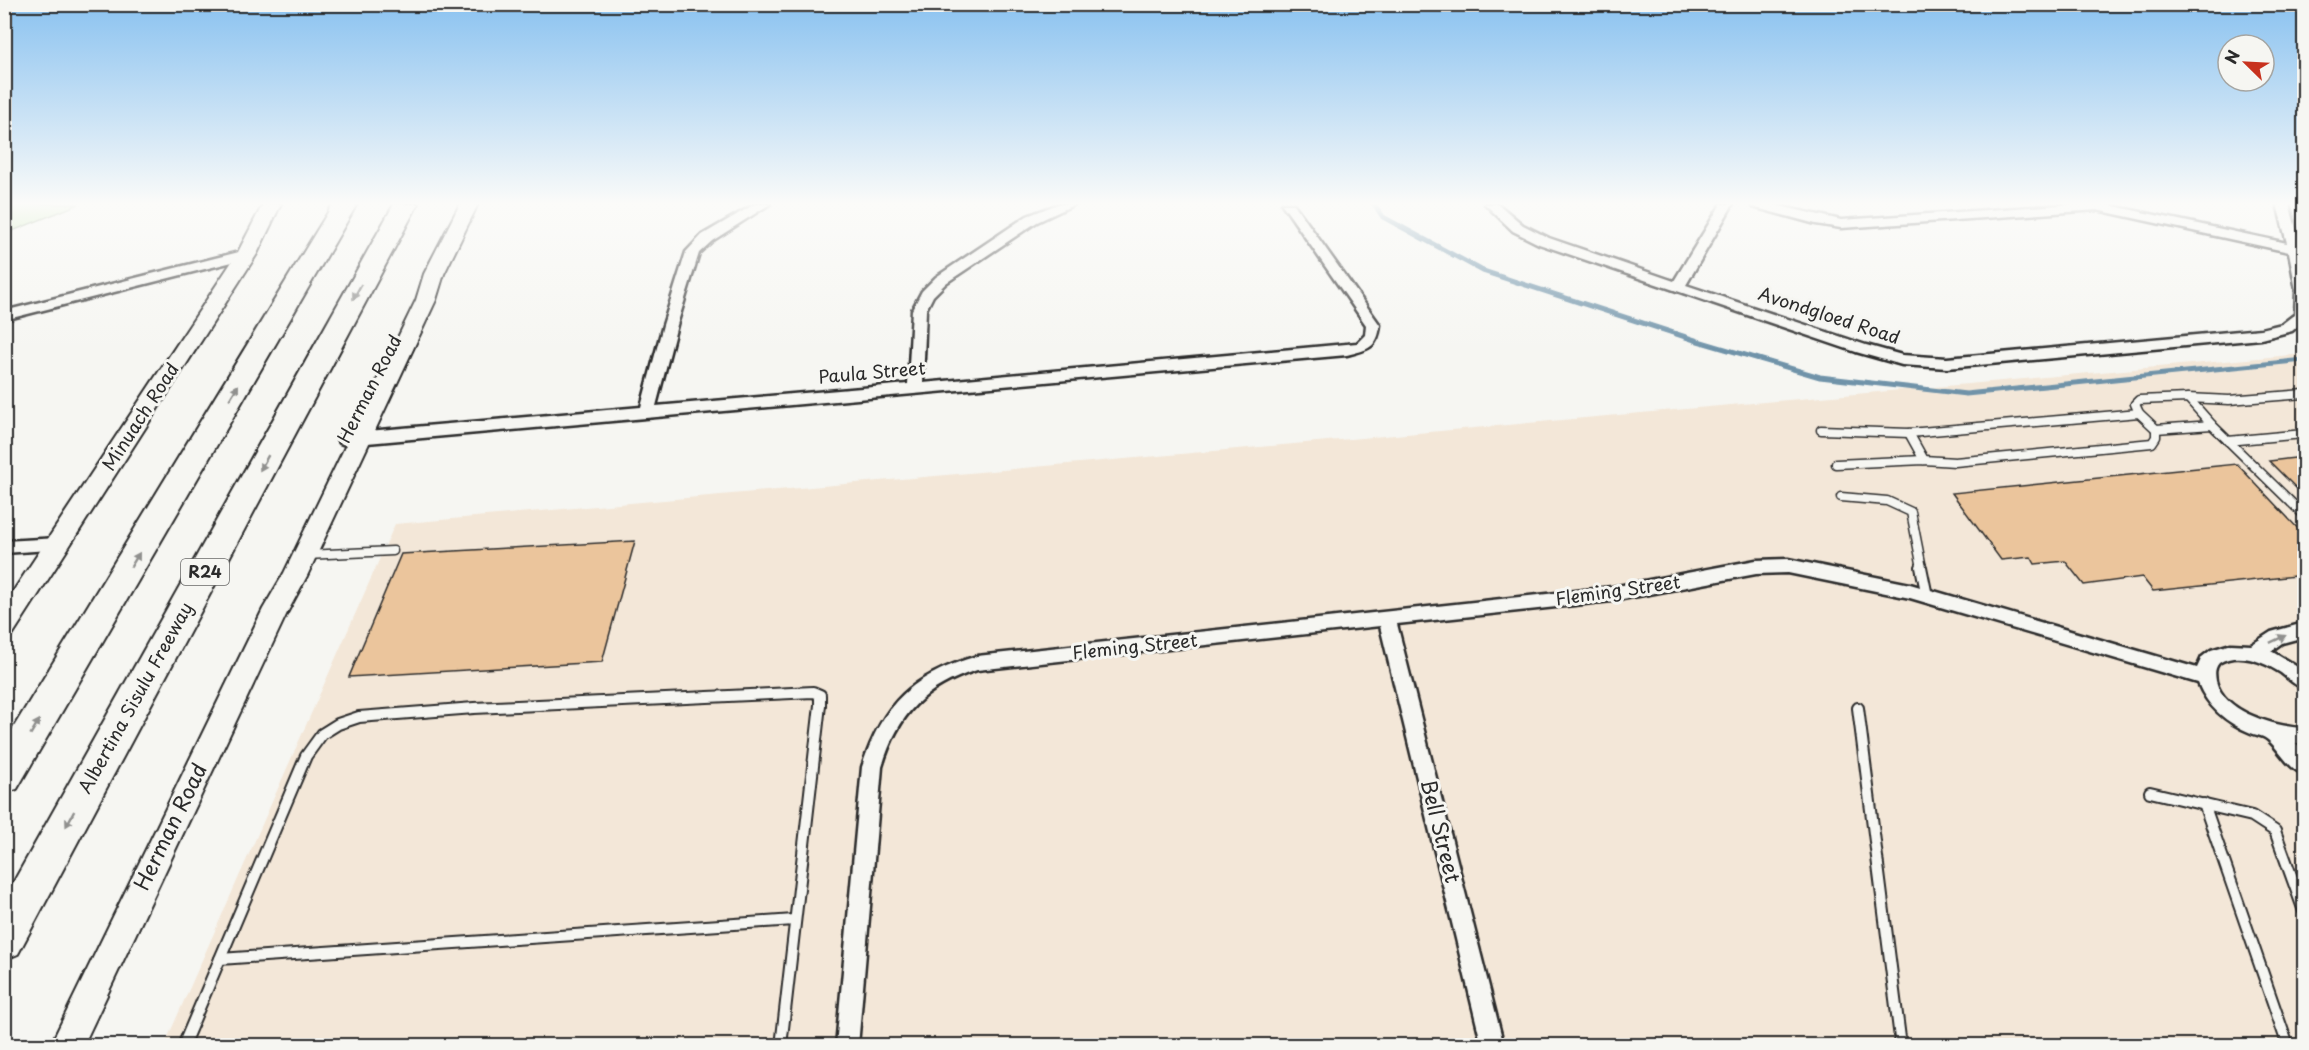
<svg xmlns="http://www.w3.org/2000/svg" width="2309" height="1050" font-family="'Playpen Sans',sans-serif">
<rect width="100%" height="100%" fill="#f6f6f2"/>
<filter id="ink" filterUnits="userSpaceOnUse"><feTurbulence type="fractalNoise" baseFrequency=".0167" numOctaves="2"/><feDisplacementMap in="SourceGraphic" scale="12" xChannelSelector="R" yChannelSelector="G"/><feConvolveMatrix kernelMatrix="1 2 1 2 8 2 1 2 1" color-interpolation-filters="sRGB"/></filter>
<g filter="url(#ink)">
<path fill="#f3e7d8" d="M2304,354V1045L164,1046L395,524Z"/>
<path fill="#bee8a4" stroke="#748a68" stroke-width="1.5" d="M4,204H79L5,234Z"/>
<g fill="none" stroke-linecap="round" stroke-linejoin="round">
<path stroke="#6f93a9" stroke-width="5" d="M1374,204L1383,217L1483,271L1698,341L1820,377L1966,394L2304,360"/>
</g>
<g fill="#ebc59c" stroke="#2b2b2b" stroke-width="1.5">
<path d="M2304,457V496L2269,461Z"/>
<path d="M2237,464L2304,535V575L2153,591L2142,577L2084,585L2065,561L2035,564L2031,557L2001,560L1952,493Z"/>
<path d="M635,541L602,662L349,677L401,554Z"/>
</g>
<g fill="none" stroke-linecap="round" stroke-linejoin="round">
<defs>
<g id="lane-far1">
<path d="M2188,398L2212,425L2304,515"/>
<path d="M2156,429L2139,413L2135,404L2139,400L2188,398L2229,400L2304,394"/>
<path d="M1821,430L1909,433L2139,413"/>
<path d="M1909,433L1924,460"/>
<path d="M2228,441L2304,434"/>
<path d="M1836,464L1924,460L1955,462L2152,443L2156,437V429L2212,425"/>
<path d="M1841,497L1887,501L1911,512L1922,568"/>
<path d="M306,555L393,551"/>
</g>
<g id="lane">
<path d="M1921,567L1927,596"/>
<path d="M1858,708L1901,1046"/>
<path d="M2150,792L2252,816L2275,831L2304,911"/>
<path d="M2204,804L2288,1046"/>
<path d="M220,959L794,920"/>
<path d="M183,1046L306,756L322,734L338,724L359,717L474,708L813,692L820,695V705L781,1046"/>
</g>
<g id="street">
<path d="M755,204H770L712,241L699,253L677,325L656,406L908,384L912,310L922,291L936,277L1027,216L1058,204H1075L1037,222L946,283L933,296L926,310L923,383L1357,343L1365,335L1366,325L1282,204H1294L1380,325C1378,348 1367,350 1347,355L345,445L340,443L337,439L340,435L345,433L641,407L663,325L686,252L702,235Z"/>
<path d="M1485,204H1498L1523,225L1549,238L1674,281L1721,204H1733L1686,285L1866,345L1902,355L1947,358L2261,329L2282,324L2295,314L2296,290L2289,252L2097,210L1841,228L1816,224L1753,207L1752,204H1771L1841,220L2075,204H2104L2287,243L2277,204H2289L2301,246L2304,247V321L2292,331L2261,339L1947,368L1902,365L1856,352L1539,244L1513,231Z"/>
<path d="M247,250L254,254L252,257L4,320V311Z"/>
<path d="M59,538L65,539L67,544L65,549L4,553V541Z"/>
<path d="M1788,559L1910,584L2197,668L2202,657L2211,650L2231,644L2251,645L2271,632L2304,623V637L2282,643L2271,651L2304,671V688C2295,686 2289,679 2281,673C2264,662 2238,651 2219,663C2214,669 2215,674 2216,681C2224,713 2277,727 2304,728V744H2296L2304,753V774C2289,770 2280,750 2268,740C2264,736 2256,735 2251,733C2227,723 2208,708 2198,683L1910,598L1788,573L1756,574L1612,601L1397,624L1504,1046H1482L1380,626L977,670C924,687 898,714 882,767L858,1046H836L862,767C883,702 912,676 977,656L1612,587L1756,560Z"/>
</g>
<g id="secondary">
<path d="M263,204H281L257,254L13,634L4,637V605L237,254Z"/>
<path d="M460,204H478L444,274L436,300L307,576L287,613L83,1046H50L263,609L284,573L416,300L424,274Z"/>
</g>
<g id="highway">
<path d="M333,204H357L17,789L4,793V743Z"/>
<path d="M394,204H418L18,954L4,960V899Z"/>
</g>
</defs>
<use href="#lane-far1" stroke="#2b2b2b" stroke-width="11"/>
<use href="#lane" stroke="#2b2b2b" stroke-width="14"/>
<use href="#street" stroke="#2b2b2b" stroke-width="5"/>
<use href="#secondary" stroke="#2b2b2b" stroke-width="4"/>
<use href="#highway" stroke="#2b2b2b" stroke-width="4"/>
<use href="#lane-far1" stroke="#f6f6f2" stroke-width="8"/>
<use href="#lane" stroke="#f6f6f2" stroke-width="10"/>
<use href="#street" fill="#f6f6f2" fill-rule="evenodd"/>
<use href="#secondary" fill="#f6f6f2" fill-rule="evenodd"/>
<use href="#highway" fill="#f6f6f2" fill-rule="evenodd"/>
</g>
<defs><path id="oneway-solid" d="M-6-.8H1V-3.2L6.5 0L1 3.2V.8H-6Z" transform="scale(1.5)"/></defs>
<g fill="#90908e">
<use href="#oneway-solid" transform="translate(357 292) rotate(119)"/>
<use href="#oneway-solid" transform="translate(234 392) rotate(-59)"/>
<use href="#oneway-solid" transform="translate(264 463) rotate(119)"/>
<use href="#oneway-solid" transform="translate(135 560) rotate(-59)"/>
<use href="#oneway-solid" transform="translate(2278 639) rotate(-25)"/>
<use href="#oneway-solid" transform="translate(35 727) rotate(-59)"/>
<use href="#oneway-solid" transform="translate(70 819) rotate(118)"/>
</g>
</g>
<linearGradient id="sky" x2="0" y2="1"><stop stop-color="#8ac2f0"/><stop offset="0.58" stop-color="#fbfbf9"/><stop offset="1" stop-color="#fbfbf9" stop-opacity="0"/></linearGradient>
<rect width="2309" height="351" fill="url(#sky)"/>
<g text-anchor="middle" stroke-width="6" stroke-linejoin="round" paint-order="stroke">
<rect fill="#f6f6f2" stroke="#686867" stroke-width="1.5" x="181" y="559" width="48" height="26" rx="4.5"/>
<g font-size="16" font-weight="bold" fill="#2b2b2b">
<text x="205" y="578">R24</text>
</g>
<g font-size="18" fill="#2b2b2b" stroke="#f6f6f2">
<text transform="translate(1829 316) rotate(18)" y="6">Avondgloed Road</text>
<text transform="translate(872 373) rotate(-5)" y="6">Paula Street</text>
<text transform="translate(370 389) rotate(-63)" y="6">Herman Road</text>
<text transform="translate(141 417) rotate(-57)" y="6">Minuach Road</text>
<text transform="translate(1618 591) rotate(-8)" y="6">Fleming Street</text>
<text transform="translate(1135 647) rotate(-6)" y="6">Fleming Street</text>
<text transform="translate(136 698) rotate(-61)" y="6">Albertina Sisulu Freeway</text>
</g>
<g font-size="21" fill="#2b2b2b" stroke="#f6f6f2">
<text transform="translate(171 827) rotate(-64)" y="7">Herman Road</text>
<text transform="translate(1440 831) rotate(76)" y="7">Bell Street</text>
</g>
</g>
<rect width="2309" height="1050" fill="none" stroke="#f6f6f2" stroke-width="24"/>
<rect x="12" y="12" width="2285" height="1026" fill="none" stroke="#2b2b2b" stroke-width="2" filter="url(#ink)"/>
<g transform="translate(2246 63) rotate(294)"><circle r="28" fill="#f6f6f2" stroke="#a5a5a2" stroke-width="1.5"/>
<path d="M0-4.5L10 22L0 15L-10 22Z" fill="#c8321e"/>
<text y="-9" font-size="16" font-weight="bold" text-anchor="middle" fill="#2b2b2b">N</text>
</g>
</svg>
